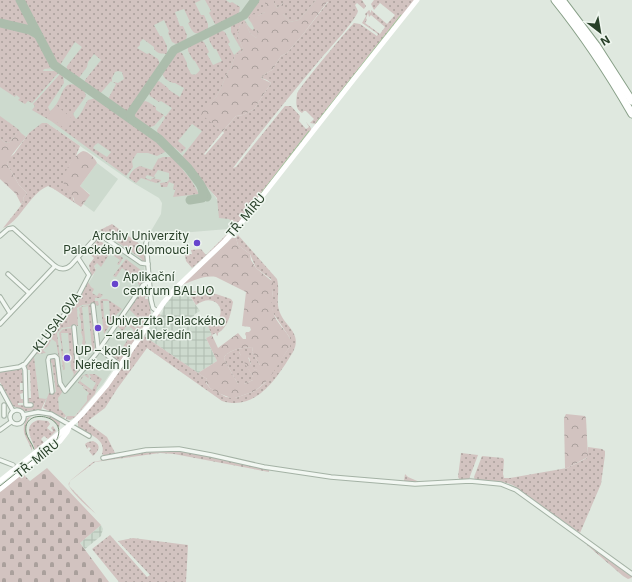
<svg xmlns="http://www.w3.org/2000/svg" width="632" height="582" font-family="Inter,sans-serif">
<defs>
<pattern id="industrial-grid" width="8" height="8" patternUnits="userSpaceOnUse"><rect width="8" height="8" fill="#cddace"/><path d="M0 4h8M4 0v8" fill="none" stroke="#b0bcb1"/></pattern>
<pattern id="grass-dots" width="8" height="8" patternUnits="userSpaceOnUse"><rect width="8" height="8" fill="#d2c3c0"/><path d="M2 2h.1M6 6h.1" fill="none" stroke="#aaa09c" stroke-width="1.8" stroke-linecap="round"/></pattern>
<pattern id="forest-crowns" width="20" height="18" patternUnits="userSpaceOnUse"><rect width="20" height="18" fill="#d2c3c0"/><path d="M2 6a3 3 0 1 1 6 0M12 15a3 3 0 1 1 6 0" fill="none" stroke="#aaa09c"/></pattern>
<pattern id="cemetery-stones" width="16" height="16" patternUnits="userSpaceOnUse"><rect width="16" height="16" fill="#d2c3c0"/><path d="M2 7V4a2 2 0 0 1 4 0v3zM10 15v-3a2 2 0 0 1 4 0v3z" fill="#aaa09c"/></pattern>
</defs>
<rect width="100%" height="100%" fill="#dfe8df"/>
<g fill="#cddace">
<path d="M0,0H320L192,164L233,222L228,229L156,235L151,231L161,214L162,203L159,198L132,182L47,123L29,133L21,144L0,161Z"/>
<path d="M97,163L118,179L94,212L83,204L90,194L80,186Z"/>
<path d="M116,237L144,257L146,320L103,384L71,420L32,394L33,356L78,300L93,276L96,269L94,266Z"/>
</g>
<g fill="url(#industrial-grid)">
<path d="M182,285L200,311L195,314L193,317L194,320L196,323L206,320L212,335L206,338L217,361L198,373L144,336L157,317L161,315L163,311L164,306Z"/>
<path d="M101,525L103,529L101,536L85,549L80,543Z"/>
</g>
<g fill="url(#grass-dots)" fill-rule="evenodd">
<path d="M0,0H18L53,68L44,69L43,71H57L59,72L32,103L28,101L25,104L18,100L20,98L16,95L15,97L0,87Z"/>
<path d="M22,0H201L195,3L201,15H204L208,24V30C195,34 195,37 188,23L190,22L184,9L175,12L180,26H183L187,35L186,40L176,44L172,42L168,33L169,31L164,20L154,25L160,36H162L167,46V53L169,55C162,52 160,56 154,49V47L143,39L140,42V45L137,48L147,54L149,53L158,59L160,65L130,110L125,114L107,101L116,84L113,82L118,83L124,79L122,72L118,71L115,72L112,78V82L111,81L99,95L84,85L85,80L101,60L94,54L88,62L87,67L78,79H75L66,72L67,66L82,47L75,42L60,65L56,66Z"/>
<path d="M205,0H226L230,3L232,2L240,7L239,13C234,18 223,25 215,24L209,13L211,11Z"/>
<path d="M257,0H265V12L258,16H251L249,20L247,15Z"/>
<path d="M274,0H316L299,20L290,22L283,14V3L277,8L274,3Z"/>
<path d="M325,0H362L366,6L364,9L357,3L355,5L358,11C356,20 330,48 323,56C292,93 262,130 233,168L236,167L285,106H291L300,116L299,121L306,129L309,127L306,122L311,128V131L233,230L232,229L219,244L232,231L195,268L217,246L192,268L186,261L185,255L192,254L191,250L201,249L206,255L227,234L231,221L229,219L219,218L217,198L181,158L202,131L192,124L178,141L186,148L181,153L174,147L173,148L177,154L158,135L157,130L165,118L164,116H166L172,108L161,101L159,102L150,96L149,92L155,82L159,81L168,88L169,90L180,97L184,88L175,83H173C168,81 164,79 162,73L171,56L176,51L182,53L187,63V66L191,74C195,76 197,74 200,70L195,61L193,60L188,51V45L199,40L204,42L209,52L207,54L213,65L222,61L216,49H214L209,40L210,34L220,30L225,32L230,42L228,44L234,55L241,49L231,32V25L243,19C247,22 248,28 253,30L254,28L251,22L256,27L258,35L256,38L250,33L245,22H241L237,35L243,49L242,52L235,55L231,68L228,71L221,88L216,97L201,113L222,132L204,154L205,155L224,133L223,131L236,116L243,115L254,109L271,83L267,80L261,78L265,74L272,70L281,56L287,53L304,33L328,2Z"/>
<path d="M374,0H415L316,124L310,123L314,119L306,111H304L302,113C295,109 296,102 297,94C298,89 347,30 354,23L360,24L377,36L378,34L362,23L366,16L365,14L369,10L371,13V10L387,24L395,15L380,3L374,10L371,4ZM368,13L369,17L371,15L385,27L380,34L365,23L367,20L366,18Z"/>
<path d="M60,74L63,75L64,83L48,107L50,111C65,102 59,72 84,90L86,96L73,114L76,119C82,114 84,106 88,100L96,98L154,138L164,147L165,152L157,156L148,153H137L132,161L133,167L126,176L51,121L32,110L35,106L33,104ZM98,143L111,152L107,157L93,148L95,145Z"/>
<path d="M145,101L148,102L156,107V110L164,115L154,126L146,128L134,120C133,113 138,103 145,101Z"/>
<path d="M0,116L18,129L21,133H17L9,143L4,142L0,138Z"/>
<path d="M42,123H47L80,146L75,158L69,165L73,199L75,203L54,189L48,186C29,194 20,222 3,228L19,208L24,200L23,198L27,193L19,185L7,164L8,159L14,154L29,133Z"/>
<path d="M163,157H172L175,160L191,180L199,194L173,197L177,185L175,190L173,189L174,184L169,182L167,187H161L160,183L167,182L169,180V173L158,170L154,176L156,178L147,175L145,178L151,180L152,178L161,180L160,182L156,183L141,178L136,183L129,178C130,172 135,168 140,166L152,170L158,159Z"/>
<path d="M112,224L145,248V261H141L142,259L100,230Z"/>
<path d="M238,235L277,279C280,290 276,301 279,310C284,327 303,332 293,352C278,376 257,412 222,401L147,348L117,389L105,408L89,420L88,423L107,437L115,453L164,447L188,449L267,466L320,474L404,481L405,474L408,477L422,483C369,480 316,475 264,465C232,460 201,448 168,447C147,447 125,453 105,456L102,454C107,438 88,435 78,427V421L108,387L122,368L157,315L159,314L161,315L157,317L144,336L207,379L206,383L210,388L226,397L235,398L255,391L265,383L290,346V338L273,313L271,304L273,290L271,279L256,268L250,254L238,245L236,238Z"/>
<path d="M100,237L102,238L100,241L105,244L92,248L106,245L123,258L119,265L117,264L120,260L110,253L101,267L97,263L94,266L96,270L92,276L91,275L89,265L94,258L87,252Z"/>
<path d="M126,259L146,274V278L140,285L138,284L139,280L122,268L116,277L113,276Z"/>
<path d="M88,282L91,287L94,289L92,293L97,296L99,293L103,295L100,298H95V301H98L99,305L95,306L94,304L82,305L77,308L78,326H77L68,315L69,327L62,328L57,333L60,358H59L56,342L49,337L78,300Z"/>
<path d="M145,287L148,289V297H145V299H149L151,315L120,362L118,361L107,354L105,349L117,356L134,330L127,325L123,331L118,327L123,320L136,328L141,321L129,309L142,289Z"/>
<path d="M209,288H211L213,293L231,299L233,302C231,313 228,328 218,333V335L217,336L216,333L212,335L208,326C233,317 217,289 196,305L189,294L195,291L198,293L207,290Z"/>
<path d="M102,299H107L122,309L116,315L104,334L100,301ZM103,301H109L110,317L104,318Z"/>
<path d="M91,305L95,349L94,351H88V349H92L88,306L82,307L86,349L83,350L84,346L82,344L83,338L81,332L82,330L81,328V321L79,315L80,313L79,308L83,306Z"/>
<path d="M72,328L75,361L79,369L72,378L74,374L71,368L68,333H61L65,369L64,370H63L61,349L62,348C61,343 60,339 59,333L63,329Z"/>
<path d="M48,338L51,340L48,346L43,350L46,353L36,354L34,357L39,398L46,399L41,410L25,411L13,406L0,382V371L20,368L22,369L23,383H20V390H23V393L20,394L21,399H23L24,403H18V405L31,406L27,398H31L30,370H26V365Z"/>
<path d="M253,347L252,352L260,365V369L255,370L252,368L249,358L239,352L253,377V380L244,384H238L225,361L224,357C232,348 242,348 253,347Z"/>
<path d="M51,358L56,359L59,384L63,391L58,398L59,410H61L66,416L64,418L43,408L49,393L56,392L52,363H50Z"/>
<path d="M88,374L89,377L88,378L84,375L80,381L92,390L96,383L90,379L91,377L89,374H95L102,379L97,387L95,394L75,417L70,420L66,419L67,416H75L87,401V396L89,393L83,388V387L91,391L78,383L83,375Z"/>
<path d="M37,414C46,415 54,417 60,422L59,428C54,415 30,407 26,425C23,435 34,442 32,451C28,438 19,433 27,418Z"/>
<path d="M38,420L48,421L50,424L47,428L52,432L53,431L51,428L53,426L56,431L48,439L44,436L41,439L44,443L35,450C33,439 21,426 38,420Z"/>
<path d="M93,441C102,445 99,451 93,456L89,451L91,449L89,447L87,449L85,444L88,442Z"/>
<path d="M588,447L602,449L605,451V455L601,484L580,533L521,492C511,479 490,481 475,480L474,477L482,456L503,458L504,460L503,474L504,478H510L567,468L587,458Z"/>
<path d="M170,450L188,452L269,469V472L174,454L160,453L95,462L70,481L69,486L96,514C90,509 72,493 69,486C68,483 69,483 71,480L93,462L134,454Z"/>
<path d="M461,453L478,455L469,479L460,480L458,477Z"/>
<path d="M110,535L147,577L150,575L118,541L133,538L188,545L186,582H119L92,549Z"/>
</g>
<g fill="url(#forest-crowns)" fill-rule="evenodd">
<path d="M265,0H274V3L277,8L283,3L285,12L283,14L290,22L299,20L316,0H325L328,1L304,33L287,53L281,56L272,70L265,74L261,78L271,83L254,109L243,115L236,116L222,132L200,113L216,97L221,88L228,71L231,68L235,55L242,52L243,49L237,35L241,22H245L250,33L256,38C260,30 254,26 249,20L250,16L254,14L258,16L265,12Z"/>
<path d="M17,133H21L26,137C22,142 8,159 7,164L19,185L27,193L23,198L24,200L21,204L16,194L0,179V138L4,142L9,143Z"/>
<path d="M83,151C89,152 95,158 97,163L80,186L90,195L81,207L75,203C74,201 74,199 73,197C71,193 66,192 65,188C60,176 72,156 83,151Z"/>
<path d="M232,238H236L238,245L250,254L251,260L256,268L273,282C274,292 270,302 273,311C275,323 287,330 291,341L290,346L269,379L255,391L235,398H231L218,393L210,388L206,382L207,379L198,373L217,361L206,338L212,335L218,348L238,333L243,339H246V336L245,334L246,332H249L251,330L250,327L242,326L246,292L216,277C204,275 193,281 182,285ZM253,347L252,352L260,365V368L255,370C248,364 250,351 239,350L241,357L253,377V380L244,384H238L225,361L224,357C232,348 242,348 253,347Z"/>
<path d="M566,414L585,416L586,418L588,457L567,468H565L564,418Z"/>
<path d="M587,544L632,577L631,578L628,579L623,576L587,545Z"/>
</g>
<path fill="url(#cemetery-stones)" d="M47,468L101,525L80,543L109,582H0V492L22,474L24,475L30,481Z"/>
<g fill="#d2c3c0">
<path d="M56,105L74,120L66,130L48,115Z"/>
<path d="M70,313H76L77,325L69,327L68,315Z"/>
</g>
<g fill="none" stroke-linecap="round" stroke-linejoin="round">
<g stroke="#9ec89a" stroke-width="1">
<path d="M316,123L401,15"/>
<path d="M256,200L309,131"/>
<path d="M250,207L254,203"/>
</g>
<g stroke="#acbdac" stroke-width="9">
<path d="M20,0L54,65L159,139L188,168L200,184L207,197"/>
<path d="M0,23L30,30L37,34"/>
<path d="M131,119L130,114L174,50L244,15L255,0"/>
<path d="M190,200L202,198L203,195L202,188"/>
</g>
<defs>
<g id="minor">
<path d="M0,236L8,229L13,228L55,266C61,270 66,270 71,265L99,234L141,263L148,264"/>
<path d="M148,238L146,243L151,300L153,308L157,311"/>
<path d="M8,274L29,293"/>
<path d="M0,297L10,313"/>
<path d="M93,305L98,348L121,366"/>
<path d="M0,324L55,266"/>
<path d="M74,327L77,360L84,368"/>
<path d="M23,365L25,370L26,405H31"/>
<path d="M0,370L19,367L25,364L76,300L89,275L78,258"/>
<path d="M0,387L13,411"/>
<path d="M52,392L48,360L49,357L55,356L57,358L60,383L65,391L96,354L143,285L149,282"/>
<circle cx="17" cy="417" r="7"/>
<path d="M23,415L38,412L51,414L89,436"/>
<path d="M4,416V405"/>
<path d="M0,430L11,422"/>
<path d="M103,458L146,450L179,449L211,455L264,467L331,477L415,484L470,481L501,484L516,490L632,574"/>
<path d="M0,460L13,465"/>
</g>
<g id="motorway">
<path d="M555,0C584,36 609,74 632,114"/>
<path d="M562,0L596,45L632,101"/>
</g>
</defs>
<use href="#minor" stroke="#a4b2a5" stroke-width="5.5"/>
<use href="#motorway" stroke="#879f87" stroke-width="9"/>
<use href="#minor" stroke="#f2f7f2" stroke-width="3.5"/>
<g stroke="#fff" stroke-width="5">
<path d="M0,481L75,421L83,413L106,386L164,302L175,289L225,241L241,223L354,79L417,0"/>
<path d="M0,489L60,441L67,432L70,425"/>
</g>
<use href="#motorway" stroke="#fff" stroke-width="7"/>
<path stroke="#799279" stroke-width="1" d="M0,486L56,441C71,415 22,406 26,432C27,438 32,443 34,449"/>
</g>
<g fill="#6744cd" stroke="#eff6ef" stroke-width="1.5">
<circle cx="197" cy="243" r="4"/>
<circle cx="115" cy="284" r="4"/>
<circle cx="98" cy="328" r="4"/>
<circle cx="67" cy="358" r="4"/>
</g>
<g text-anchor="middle" stroke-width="3" stroke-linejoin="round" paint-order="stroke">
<g font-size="12" fill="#284029" stroke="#eff6ef">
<text transform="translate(246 216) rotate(-50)" y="4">TŘ. MÍRU</text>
<text transform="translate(57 322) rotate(-53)" y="4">KLUSALOVA</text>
<text transform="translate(37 459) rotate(-39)" y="4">TŘ. MÍRU</text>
</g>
<g font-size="12" fill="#284029" stroke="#eff6ef" text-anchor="start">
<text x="189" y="240" text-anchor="end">Archiv Univerzity<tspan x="189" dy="14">Palackého v Olomouci</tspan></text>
<text x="123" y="281">Aplikační<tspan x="123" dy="14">centrum BALUO</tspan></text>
<text x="106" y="325">Univerzita Palackého<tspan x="106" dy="14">– areál Neředín</tspan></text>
<text x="75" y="355">UP – kolej<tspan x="75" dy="14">Neředín II</tspan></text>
</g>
</g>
<g transform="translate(600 32) rotate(149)" stroke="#eff6ef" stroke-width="3" paint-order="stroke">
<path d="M0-3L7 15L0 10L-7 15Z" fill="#284029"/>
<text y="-6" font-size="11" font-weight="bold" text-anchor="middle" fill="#284029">N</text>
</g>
</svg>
